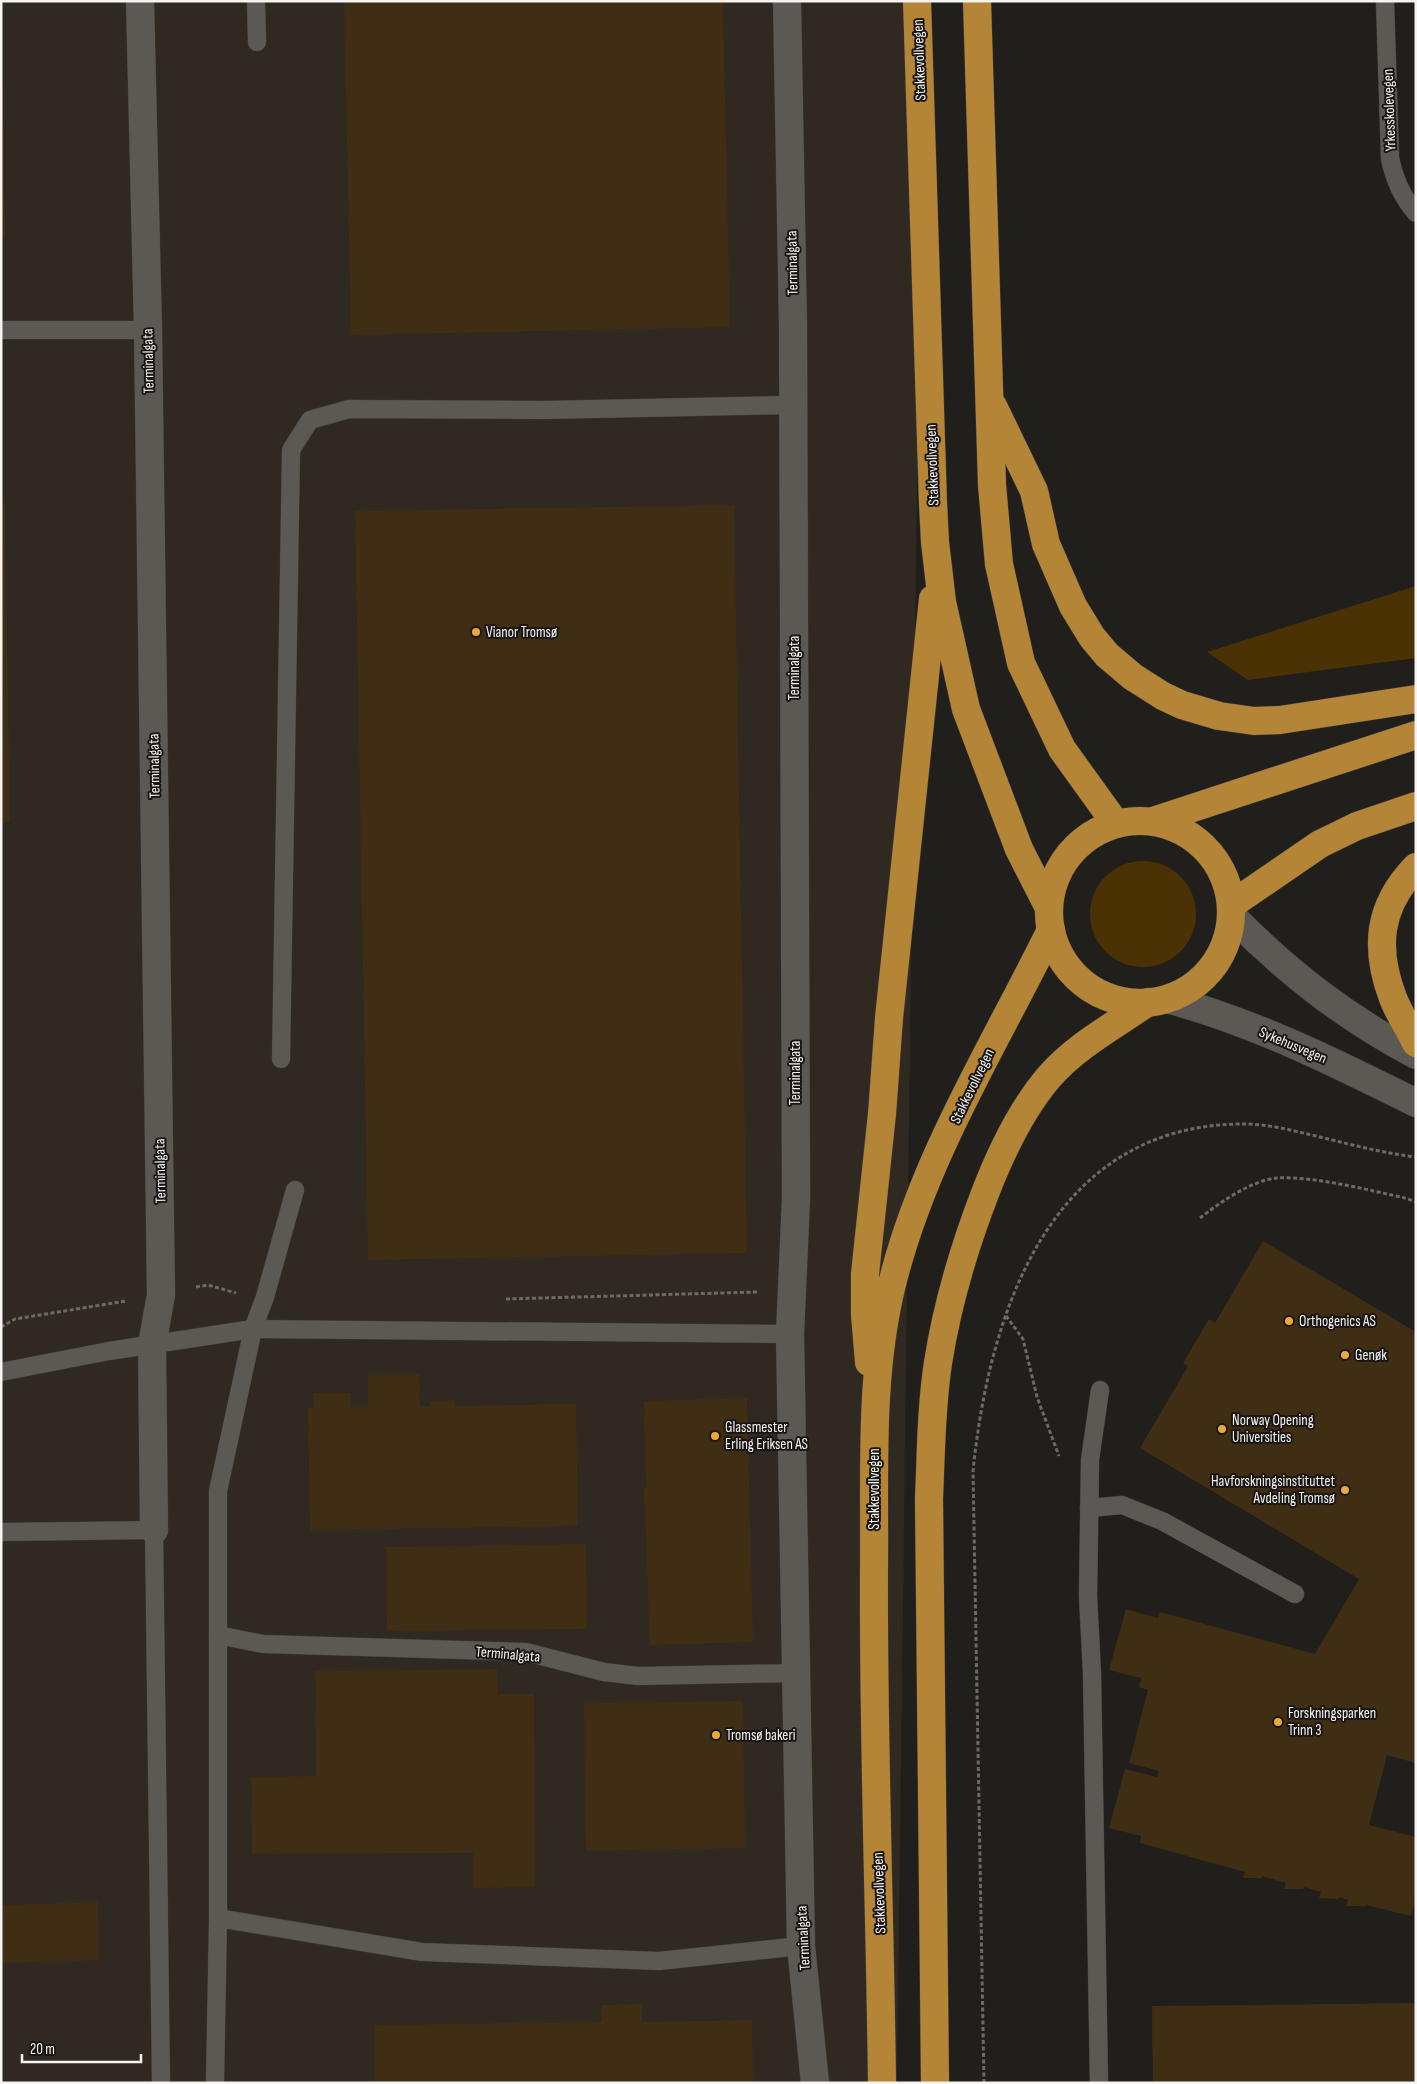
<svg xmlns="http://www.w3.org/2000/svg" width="1417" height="2084" font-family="'Sofia Sans Condensed',sans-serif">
<rect width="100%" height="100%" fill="#211f1b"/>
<path fill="#2f2921" d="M1,1H923L897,2083H1Z"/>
<g fill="#4b3204">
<path d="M1416,586V658L1248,680L1207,652Z"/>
<circle cx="1143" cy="914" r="53"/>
</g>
<g fill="#3f2e14">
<path d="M344,1H723L730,327L351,335Z"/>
<path d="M1,87H3L5,236H1Z"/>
<path d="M1,503H5L10,822H1Z"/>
<path d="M734,505L747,1253L368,1260L355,511Z"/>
<path d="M1263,1241L1416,1332V1763L1387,1755L1369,1825L1416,1837V1897L1411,1916L1366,1905V1906H1346L1348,1900L1339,1897V1899L1319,1898L1321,1892L1304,1887L1303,1889H1284L1286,1883L1262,1876V1878H1243L1245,1872L1140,1843L1141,1836L1109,1828L1125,1769L1157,1777L1159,1771L1129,1763L1148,1690L1139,1687L1141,1678L1109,1670L1126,1609L1158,1618L1160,1612L1315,1654L1359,1579L1140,1448L1188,1366L1183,1363L1209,1319L1215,1323Z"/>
<path d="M419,1374L420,1407L430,1406V1401L455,1400V1406L576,1404L578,1526L310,1530L308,1408H314L313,1393H350V1407H368V1375Z"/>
<path d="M747,1398L753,1642L650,1645L644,1488H646L644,1401Z"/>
<path d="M586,1544L587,1629L387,1631L386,1547Z"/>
<path d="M497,1669L498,1694H534L535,1887L473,1888V1853L252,1854L251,1777L316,1776L315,1671Z"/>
<path d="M743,1701L745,1848L586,1851L584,1703Z"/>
<path d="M98,1902L99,1960L1,1963V1905Z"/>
<path d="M1416,2003V2083H1153L1152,2006Z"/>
<path d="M642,2004V2022L752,2020L753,2083H375L374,2025L602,2022L601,2005Z"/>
</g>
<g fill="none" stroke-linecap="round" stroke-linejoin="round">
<defs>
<g id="lane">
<path d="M256,1L257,42"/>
<path d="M1385,1L1390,158C1394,179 1402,197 1416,213"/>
<path d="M1,330H148"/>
<path d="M281,1059L291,450L310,420L349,409L544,410L793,405"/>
<path d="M1,1372L109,1351L253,1329L790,1334"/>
<path d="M1089,1508L1122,1505L1162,1521L1295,1594"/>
<path d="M1,1532L154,1530L161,2083"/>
<path d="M218,1635L263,1644L526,1652L604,1672L638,1676L797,1673"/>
<path d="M218,1918L422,1952L659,1961L801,1946"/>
<path d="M215,2083L218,1918V1491L253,1329L265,1297L295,1190"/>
<path d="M1099,2083L1092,1674L1088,1596L1090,1460L1100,1390"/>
</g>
<g id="street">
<path d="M140,1L148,330L161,1295L152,1345L154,1530"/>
<path d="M787,1L793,325L796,1199L790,1334L801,1946L815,2083"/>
<path d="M1232,916C1288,973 1345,1017 1416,1055"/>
<path d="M1167,999C1254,1022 1336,1063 1416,1103"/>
</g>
<g id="highway">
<path d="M917,1L933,503L935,542L942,602L966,709L1019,849L1049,908"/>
<path d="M977,1L992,485L999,564L1021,663L1062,749L1116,824"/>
<path d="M993,406L1034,491L1046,544L1073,606L1092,637L1107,655L1133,677L1163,696L1182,705L1219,716L1254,721L1280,720L1416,699"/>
<path d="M1153,821L1416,735"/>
<circle cx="1140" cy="912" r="91"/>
<path d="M1416,867C1378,906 1374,948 1393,998C1399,1014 1409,1028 1416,1043"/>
<path d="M1231,905L1320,844L1357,826L1416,806"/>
<path d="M869,1362L865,1314V1274L882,1114L889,1018L933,599"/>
<path d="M882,2083C880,1912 873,1740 874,1569C875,1474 869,1377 892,1284C923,1158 994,1046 1051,930"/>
<path d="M935,2083L929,1499C931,1454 931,1408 938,1363C947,1305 963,1251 984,1196C1000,1154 1020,1111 1049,1077C1077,1045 1114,1026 1148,1002"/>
</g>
</defs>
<use href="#lane" stroke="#3e3d3a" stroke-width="19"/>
<use href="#street" stroke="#3e3d3a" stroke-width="29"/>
<use href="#highway" stroke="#3e3d3a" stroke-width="29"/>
<g stroke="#6c6a67" stroke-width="3" stroke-dasharray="4 2.5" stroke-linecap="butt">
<path d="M1200,1218C1219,1203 1252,1180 1277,1178C1314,1176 1368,1190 1405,1198L1416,1202"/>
<path d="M196,1287L208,1285L236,1293"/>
<path d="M506,1299L757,1292"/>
<path d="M1006,1316L1023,1339L1037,1397L1059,1456"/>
<path d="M1,1327L15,1319L126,1301"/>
<path d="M984,2083L973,1471C989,1314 1049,1128 1238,1124C1264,1123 1291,1130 1316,1136C1349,1144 1382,1153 1416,1157"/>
</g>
<use href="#lane" stroke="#5c5955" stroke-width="18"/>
<use href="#street" stroke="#5c5955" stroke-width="28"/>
<use href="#highway" stroke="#b48537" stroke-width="28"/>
</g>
<g fill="#eaaa39" stroke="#181512" stroke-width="2">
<circle cx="476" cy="632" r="5"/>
<circle cx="1289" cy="1321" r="5"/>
<circle cx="1345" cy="1355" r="5"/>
<circle cx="1222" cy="1429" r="5"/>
<circle cx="715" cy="1436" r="5"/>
<circle cx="1345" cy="1490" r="5"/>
<circle cx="1278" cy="1722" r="5"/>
<circle cx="716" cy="1735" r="5"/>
</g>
<g text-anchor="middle" stroke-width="4" stroke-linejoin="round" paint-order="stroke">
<g font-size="15" fill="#f5f4f2" stroke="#181512">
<text transform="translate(919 60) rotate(-92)" y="5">Stakkevollvegen</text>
<text transform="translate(1389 110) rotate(-92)" y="5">Yrkesskolevegen</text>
<text transform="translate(792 263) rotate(-91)" y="5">Terminalgata</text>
<text transform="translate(148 361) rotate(-91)" y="5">Terminalgata</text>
<text transform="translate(932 465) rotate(-92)" y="5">Stakkevollvegen</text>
<text transform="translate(794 668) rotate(-90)" y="5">Terminalgata</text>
<text transform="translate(154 766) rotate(-91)" y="5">Terminalgata</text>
<text transform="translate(1293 1045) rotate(23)" y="5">Sykehusvegen</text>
<text transform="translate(795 1073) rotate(-90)" y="5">Terminalgata</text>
<text transform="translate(972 1086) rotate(-64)" y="5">Stakkevollvegen</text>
<text transform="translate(160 1171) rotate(-91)" y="5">Terminalgata</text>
<text transform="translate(874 1489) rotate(-90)" y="5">Stakkevollvegen</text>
<text transform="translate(508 1654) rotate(5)" y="5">Terminalgata</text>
<text transform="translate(879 1893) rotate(-92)" y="5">Stakkevollvegen</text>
<text transform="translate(803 1938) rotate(-93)" y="5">Terminalgata</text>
</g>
<g font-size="15" fill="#f5f4f2" stroke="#181512" text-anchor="start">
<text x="486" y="637">Vianor Tromsø</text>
<text x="1299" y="1326">Orthogenics AS</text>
<text x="1355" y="1360">Genøk</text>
<text x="1232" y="1425">Norway Opening<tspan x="1232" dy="17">Universities</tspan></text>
<text x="725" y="1432">Glassmester<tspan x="725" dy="17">Erling Eriksen AS</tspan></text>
<text x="1335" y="1486" text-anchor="end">Havforskningsinstituttet<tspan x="1335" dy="17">Avdeling Tromsø</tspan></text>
<text x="1288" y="1718">Forskningsparken<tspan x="1288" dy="17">Trinn 3</tspan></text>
<text x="726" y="1740">Tromsø bakeri</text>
</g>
</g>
<rect width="1417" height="2084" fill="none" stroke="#f5f4f2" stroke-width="5"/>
<path d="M22 2054v8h119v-8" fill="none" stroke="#f5f4f2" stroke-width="2.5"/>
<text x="30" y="2054" font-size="15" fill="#f5f4f2" stroke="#181512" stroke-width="4" paint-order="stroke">20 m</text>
</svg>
